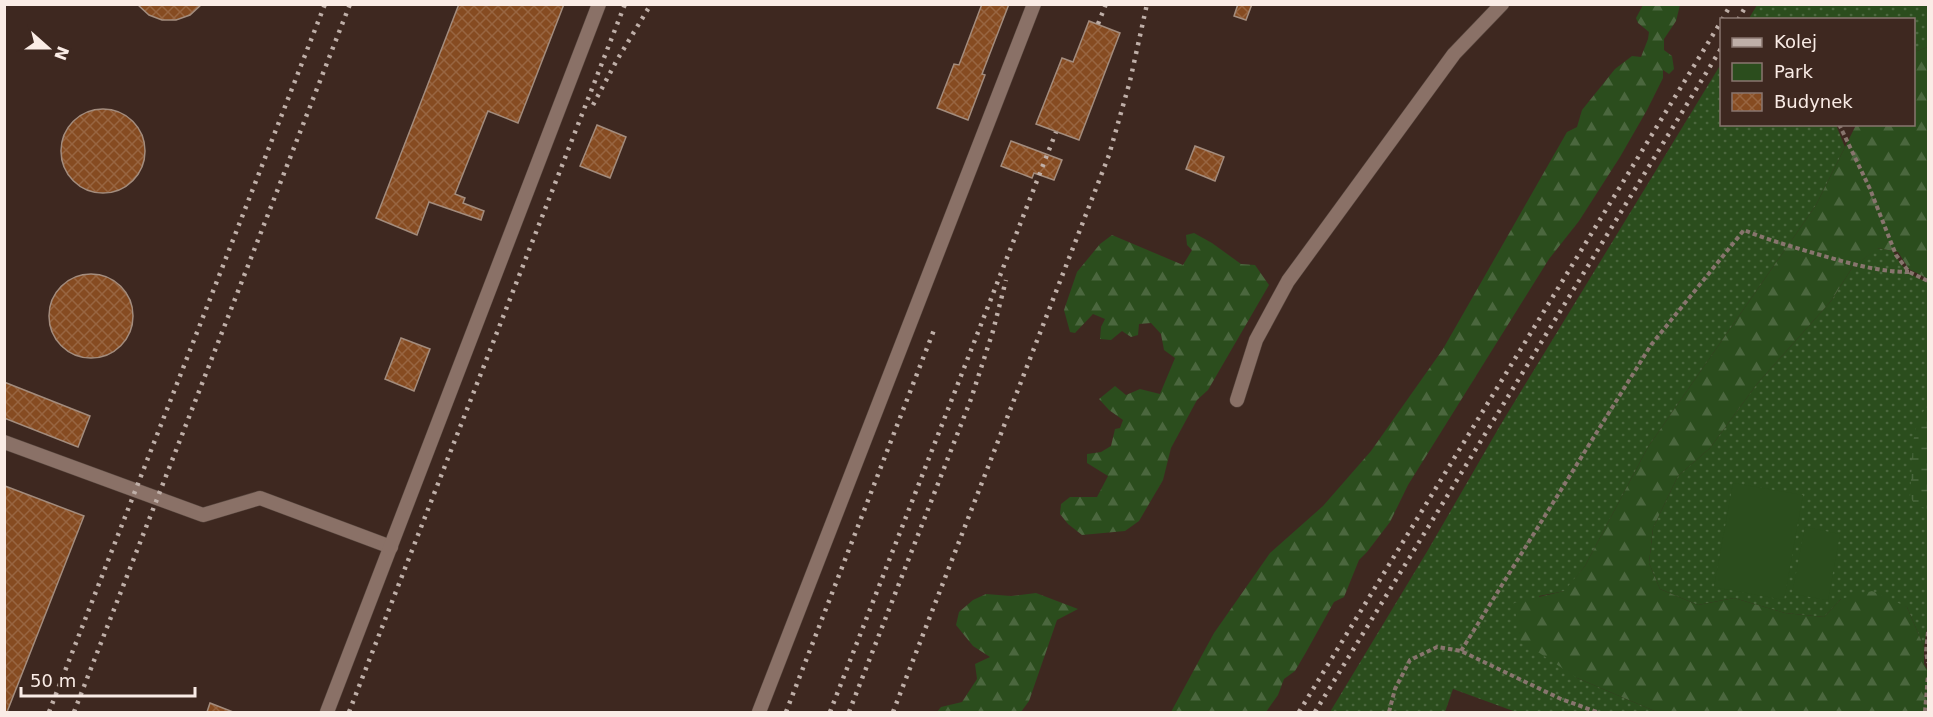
<svg xmlns="http://www.w3.org/2000/svg" width="1933" height="717" font-family="'DejaVu Sans',sans-serif">
<defs>
<pattern id="green-dots" width="8" height="8" patternUnits="userSpaceOnUse" patternTransform="scale(1.5)"><rect width="8" height="8" fill="#2b4d1d"/><path d="M2 2h.1M6 6h.1" fill="none" stroke="#4b673e" stroke-width="1.8" stroke-linecap="round"/></pattern>
<pattern id="forest-firs" width="22" height="20" patternUnits="userSpaceOnUse" patternTransform="scale(1.5)"><rect width="22" height="20" fill="#2b4d1d"/><path d="M5 1l3.5 6h-7zM16 11l3.5 6h-7z" fill="#4b673e"/></pattern>
<pattern id="wetland-marsh" width="20" height="14" patternUnits="userSpaceOnUse" patternTransform="scale(1.5)"><rect width="20" height="14" fill="#2b4d1d"/><path d="M1 5h8M5 5V1M11 12h8M15 12V8" fill="none" stroke="#4b673e"/></pattern>
<pattern id="building-cross-hatch" width="8" height="8" patternUnits="userSpaceOnUse" patternTransform="scale(1.5)"><rect width="8" height="8" fill="#864b21"/><path d="M0 0l8 8M0 8l8-8" fill="none" stroke="#986541"/></pattern>
</defs>
<rect width="100%" height="100%" fill="#3e2820"/>
<g fill="url(#green-dots)">
<path d="M1757,5H1928V47L1914,52V20H1748Z"/>
<path d="M1721,64L1722,124L1836,125L1845,147L1816,205L1648,447L1585,566L1565,591L1539,596L1577,678L1657,712H1516L1453,689L1445,712H1330L1428,550L1501,424Z"/>
<path d="M1877,248L1893,251C1901,267 1911,277 1928,282V622L1924,647L1907,607L1841,599L1824,617L1785,613L1734,598L1698,605L1660,589L1649,563L1653,528L1678,476L1710,448L1757,384L1831,301L1852,268Z"/>
</g>
<g fill="url(#forest-firs)">
<path d="M1643,5H1680L1676,21L1664,39V50L1672,56L1674,69L1669,74L1663,70V78L1647,110L1620,157L1579,221L1549,259L1408,485L1390,522L1367,552L1359,560L1344,597L1334,602L1305,654L1295,671L1284,679L1278,695L1266,712H1171L1214,633L1270,553L1323,506L1371,451L1443,349L1567,132L1577,127L1582,110L1615,69L1632,56L1641,57L1648,39L1649,32L1638,23L1636,18Z"/>
<path d="M1928,47V279L1909,269L1898,252L1878,248L1852,268L1831,301L1757,384L1710,448L1678,476L1653,528L1649,563L1660,589L1698,605L1734,598L1785,613L1824,617L1841,599L1872,591L1907,607L1924,647V664L1928,671V712H1657L1577,678L1520,640L1514,603L1564,591L1585,566L1648,447L1816,205L1856,125L1914,124V52Z"/>
<path d="M1194,233L1212,243L1241,264L1255,265L1269,285L1208,390L1197,400L1171,448L1163,480L1139,521L1125,531L1082,535L1068,524L1060,514L1061,504L1070,497H1097L1108,476L1087,463V454L1101,452L1111,446L1115,429L1120,428L1123,420L1109,410L1099,399L1115,386L1126,395L1140,389L1160,394L1175,358L1164,350L1161,334L1151,323L1139,324L1138,335L1131,337L1122,331L1111,340L1100,339L1101,327L1105,319L1093,314L1075,333L1070,332L1064,310L1077,272L1100,244L1112,235L1183,265L1192,250L1187,245L1186,235Z"/>
<path d="M1036,593L1078,609L1057,620L1029,701L1021,712H937L941,707L962,702L977,679L975,664L990,657L973,646L956,625L959,612L973,600L986,594L1011,596Z"/>
</g>
<path fill="url(#wetland-marsh)" d="M1928,405V509L1915,505L1910,497L1913,442L1918,419Z"/>
<g fill="#2b4d1d">
<path d="M1733,483L1803,495L1784,600L1714,587Z"/>
<path d="M1805,527L1840,534L1828,600L1792,594Z"/>
</g>
<g fill="url(#building-cross-hatch)" stroke="#a38c7d" stroke-width="1.5">
<path d="M137,4H202L190,15L176,20H162L149,15Z"/>
<path d="M459,4H564L518,123L488,111L455,194L465,198L463,203L484,211L481,220L429,202L417,235L376,218Z"/>
<path d="M982,4H1009L982,74L985,75L968,120L937,108L954,64L959,65Z"/>
<path d="M1238,4H1252L1246,20L1234,16Z"/>
<path d="M1089,21L1120,33L1079,140L1036,124L1062,58L1073,62Z"/>
<circle cx="103" cy="151" r="42"/>
<path d="M597,125L626,137L610,178L580,166Z"/>
<path d="M1011,141L1062,160L1054,180L1034,173L1032,178L1001,166Z"/>
<path d="M1195,146L1224,157L1215,181L1186,169Z"/>
<circle cx="91" cy="316" r="42"/>
<path d="M401,338L430,349L414,391L385,379Z"/>
<path d="M4,382L90,416L78,447L4,418Z"/>
<path d="M5,486L84,516L7,712H4Z"/>
<path d="M210,703L233,712H207Z"/>
</g>
<g fill="none" stroke-linecap="round" stroke-linejoin="round">
<defs>
<g id="lane">
<path d="M1237,400L1256,340L1288,281L1454,54L1502,4"/>
<path d="M4,442L203,515L260,498L391,547"/>
<path d="M327,712L599,4"/>
<path d="M759,712L1034,4"/>
</g>
</defs>
<use href="#lane" stroke="#57463e" stroke-width="15"/>
<g stroke="#88756e" stroke-width="4" stroke-dasharray="4.5 3" stroke-linecap="butt">
<path d="M1839,124L1870,189L1896,255L1909,272L1928,281"/>
<path d="M1928,632L1926,652L1928,663"/>
<path d="M1461,651L1651,345L1744,230C1765,239 1787,245 1810,252C1842,261 1875,272 1909,272"/>
<path d="M1389,712L1395,689L1410,660L1437,647L1461,651L1561,699L1597,712"/>
<path d="M1925,712L1928,675"/>
</g>
<use href="#lane" stroke="#8a7167" stroke-width="14"/>
<g stroke="#bfafa8" stroke-width="4.5" stroke-dasharray="3 6" stroke-linecap="butt">
<path d="M1722,20L1731,4"/>
<path d="M1738,20L1747,4"/>
<path d="M1098,24L1106,4"/>
<path d="M593,105L617,60L651,4"/>
<path d="M49,712L325,4"/>
<path d="M74,712L350,4"/>
<path d="M349,712L625,4"/>
<path d="M786,712L934,330"/>
<path d="M830,712L1056,132"/>
<path d="M849,712L971,399L993,331L1006,280"/>
<path d="M893,712L1109,155L1130,81L1147,4"/>
<path d="M1299,712L1722,20"/>
<path d="M1315,712L1722,47"/>
</g>
</g>
<rect width="1933" height="717" fill="none" stroke="#faece6" stroke-width="12"/>
<rect x="1720" y="18" width="195" height="108" fill="#3e2820" stroke="#89766f" stroke-width="1.5"/>
<rect x="1732" y="38" width="30" height="9" fill="#bfafa8" stroke="#89766f" stroke-width="1.5"/>
<text x="1774" y="48" font-size="18" fill="#faece6">Kolej</text>
<rect x="1732" y="63" width="30" height="18" fill="#2b4d1d" stroke="#89766f" stroke-width="1.5"/>
<text x="1774" y="78" font-size="18" fill="#faece6">Park</text>
<rect x="1732" y="93" width="30" height="18" fill="url(#building-cross-hatch)" stroke="#89766f" stroke-width="1.5"/>
<text x="1774" y="108" font-size="18" fill="#faece6">Budynek</text>
<g transform="translate(48 48) rotate(111)" stroke="#3e2820" stroke-width="4.5" paint-order="stroke">
<path d="M0-4.5L10 22L0 15L-10 22Z" fill="#faece6"/>
<text y="-9" font-size="16" font-weight="bold" text-anchor="middle" fill="#faece6">N</text>
</g>
<path d="M21 687v9h174v-9" fill="none" stroke="#faece6" stroke-width="3"/>
<text x="30" y="687" font-size="18" fill="#faece6" stroke="#3e2820" stroke-width="4.5" paint-order="stroke">50 m</text>
</svg>
